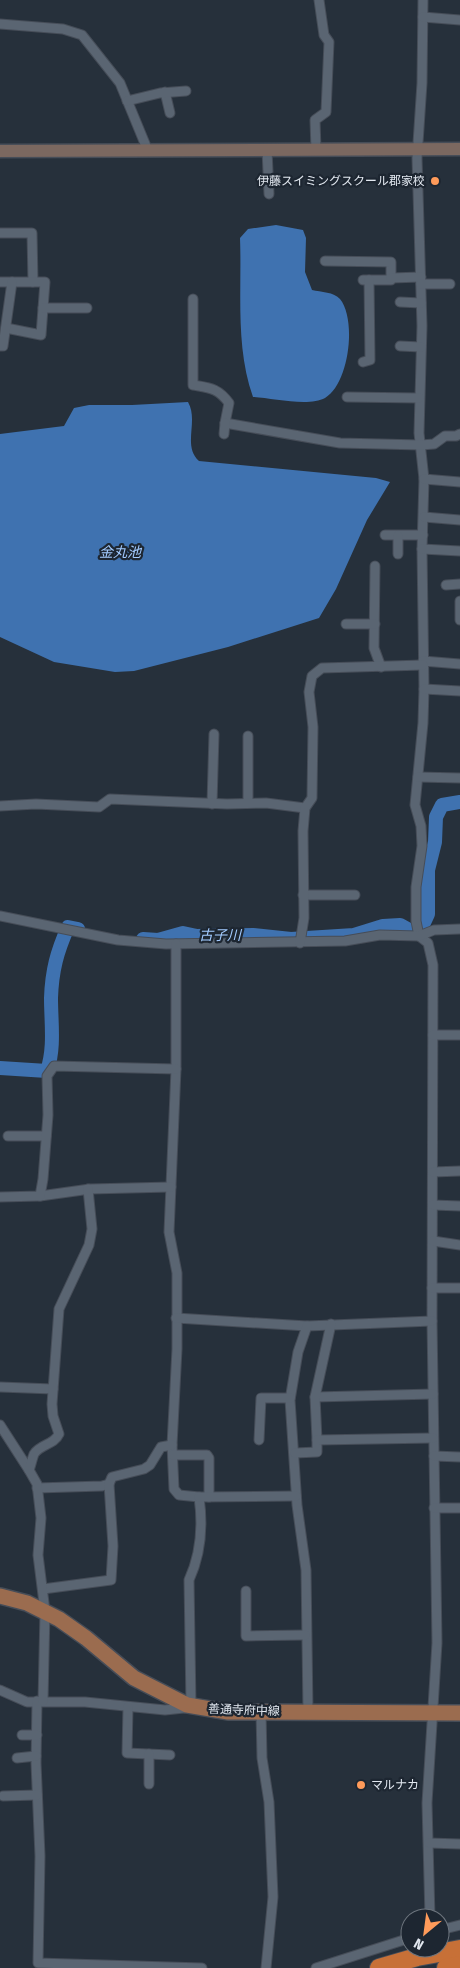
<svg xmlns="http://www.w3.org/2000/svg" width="460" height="1968" font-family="'Fira Sans Condensed','Noto Sans JP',sans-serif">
<rect width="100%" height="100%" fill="#26303b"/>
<g fill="#3f72b0">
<path d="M276,225L303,230L306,238L305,272L312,290C321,292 334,292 340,299C357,320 349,384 325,398C309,407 271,398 253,397C235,346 242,291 240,238L248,229Z"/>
<path d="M188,402C199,421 182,446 199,461L376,478L390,482L367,520L336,589L319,618L228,647L134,671L115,672L54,662L0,637V434L64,426L74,408L89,405H132Z"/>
</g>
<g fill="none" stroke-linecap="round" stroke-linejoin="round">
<g stroke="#3f72b0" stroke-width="14">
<path d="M143,939L158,940L183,933L197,936L253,935L291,939L354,935L383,926L400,925L411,931L422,927L428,914V870L435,842L436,817L442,805L460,802"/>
<path d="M0,1068L47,1071C55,1047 51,1023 51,998C52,970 57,952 68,927L78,929"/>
</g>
<defs>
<g id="street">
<path d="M423,0L422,83L417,158L422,326L419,433L424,479L422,549L424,689L423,723L415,805L421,826L422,846L416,887V921L419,936L428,943L433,965L432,1321L437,1643L427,1803L430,1918"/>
<path d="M423,17L460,20"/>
<path d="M0,24L63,29L82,35L120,83L148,151"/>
<path d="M165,92L170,113"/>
<path d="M127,101L160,93L186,91"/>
<path d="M267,150L269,194"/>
<path d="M316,150L315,120L326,112L329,42L324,35L319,0"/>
<path d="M0,233H32L33,282"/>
<path d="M325,261L391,262V280H363"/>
<path d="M391,278L421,277"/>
<path d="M0,282H45L41,335L6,328"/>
<path d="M421,284H450"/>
<path d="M193,299V385C210,388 218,388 229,403L225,423L340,443L421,445L434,444L445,436H456L460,434"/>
<path d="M400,302L421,303"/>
<path d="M43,308H87"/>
<path d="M0,346H3L12,282"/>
<path d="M400,346L421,347"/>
<path d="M363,362L370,360L369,280"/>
<path d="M347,397L419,398"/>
<path d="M224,434L225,423"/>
<path d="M424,479L460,482"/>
<path d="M424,517L460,520"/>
<path d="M385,535H423"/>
<path d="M398,536V554"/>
<path d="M422,549L460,551"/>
<path d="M375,566L374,648L381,667"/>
<path d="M446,585L460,584"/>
<path d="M460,601V620"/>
<path d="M346,624H375"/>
<path d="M423,661L460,664"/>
<path d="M424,689L460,691"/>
<path d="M418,777L460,778"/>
<path d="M248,803V736"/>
<path d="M212,804L214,734"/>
<path d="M0,806L36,804L99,807L110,799L227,804L266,803L305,808"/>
<path d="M303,895H355"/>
<path d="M0,916L118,940L166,944L345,941L380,935L419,936L434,930L460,929"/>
<path d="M300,943L304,918L303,831L305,808L312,798L313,727L309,692L312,676L322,668L423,665"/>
<path d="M176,944V1069L169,1232L177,1273V1349L172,1445L174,1489L179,1495L199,1497C203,1525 201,1554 189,1580L191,1706"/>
<path d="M433,1035H460"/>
<path d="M8,1136H46"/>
<path d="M433,1172L460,1171"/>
<path d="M40,1196L90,1189L171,1187"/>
<path d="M0,1197L40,1196L43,1179L48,1115L47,1076L54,1066L176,1069"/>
<path d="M433,1205L460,1206"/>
<path d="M433,1241L460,1245"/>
<path d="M432,1288H460"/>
<path d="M176,1318L307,1326L432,1321"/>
<path d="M307,1326L298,1352L290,1400L297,1505L306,1570L308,1712"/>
<path d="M0,1387L53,1389"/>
<path d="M315,1397L433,1394"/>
<path d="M0,1425L29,1470"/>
<path d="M259,1440L261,1398H290"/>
<path d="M317,1440L315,1397L331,1324"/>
<path d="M295,1453L317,1452V1440L433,1438"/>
<path d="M173,1455H207L209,1458V1497"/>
<path d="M434,1456L460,1457"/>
<path d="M37,1488L102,1486L109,1484"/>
<path d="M199,1497L296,1496"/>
<path d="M434,1508H460"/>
<path d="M43,1589L111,1580L113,1546L109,1484L112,1477L144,1469L150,1465L161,1447L172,1445"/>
<path d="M246,1591V1636L305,1635"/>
<path d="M0,1690L27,1702H85L165,1710L184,1708L187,1705"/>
<path d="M37,1701L36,1763L40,1856L38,1963L202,1968"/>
<path d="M43,1701L45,1611L38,1555L41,1518L37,1484L29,1470C31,1465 32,1459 34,1454C40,1444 54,1445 59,1434L53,1416L52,1404L59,1309L89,1245L92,1229L88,1189"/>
<path d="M128,1707L127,1753L170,1755"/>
<path d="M261,1712L262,1758L269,1802L273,1897L266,1968"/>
<path d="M22,1735H37"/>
<path d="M17,1758L36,1756"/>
<path d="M149,1784V1754"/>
<path d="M3,1796L37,1795"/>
<path d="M429,1843L460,1844"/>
<path d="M440,1930L460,1925"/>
<path d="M316,1968L410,1938"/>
</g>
<path id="secondary" d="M0,151L460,149"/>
<path id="primary" d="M0,1596L27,1603L59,1619L86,1638L134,1678L187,1705L228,1712L460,1713"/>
<g id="highway">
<path d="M379,1968L417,1957L460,1949"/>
<path d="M446,1968L460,1965"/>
</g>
</defs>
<use href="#street" stroke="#464d58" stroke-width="11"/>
<use href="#secondary" stroke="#464d58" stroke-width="15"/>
<use href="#primary" stroke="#464d58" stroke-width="18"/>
<use href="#highway" stroke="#464d58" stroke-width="20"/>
<use href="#street" stroke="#5a6572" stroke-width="9"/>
<use href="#secondary" stroke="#7b6860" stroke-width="12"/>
<use href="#primary" stroke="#9b6c4f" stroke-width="15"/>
<use href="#highway" stroke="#c77037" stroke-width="18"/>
</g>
<g fill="#ff9b5a" stroke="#1d2631" stroke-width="2">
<circle cx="435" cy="181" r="5"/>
<circle cx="361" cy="1785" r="5"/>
</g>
<g text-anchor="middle" stroke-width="4.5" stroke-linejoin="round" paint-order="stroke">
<g font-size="12" fill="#e2e8f0" stroke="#1d2631" text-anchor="end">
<text x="425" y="185">伊藤スイミングスクール郡家校</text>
<text x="371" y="1789" text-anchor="start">マルナカ</text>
</g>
<g font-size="12" fill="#e2e8f0" stroke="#1d2631">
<text transform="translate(244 1710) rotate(2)" y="4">善通寺府中線</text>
</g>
<g font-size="14" font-style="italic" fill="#a2cafe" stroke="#1d2631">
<text x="120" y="557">金丸池</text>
<text x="220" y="940">古子川</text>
</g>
</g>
<g transform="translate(425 1933) rotate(209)"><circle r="24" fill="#1d2631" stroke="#6c747d"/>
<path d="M0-4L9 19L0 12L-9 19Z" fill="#ff9b5a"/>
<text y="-8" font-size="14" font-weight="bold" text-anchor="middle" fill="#e2e8f0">N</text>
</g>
</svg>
